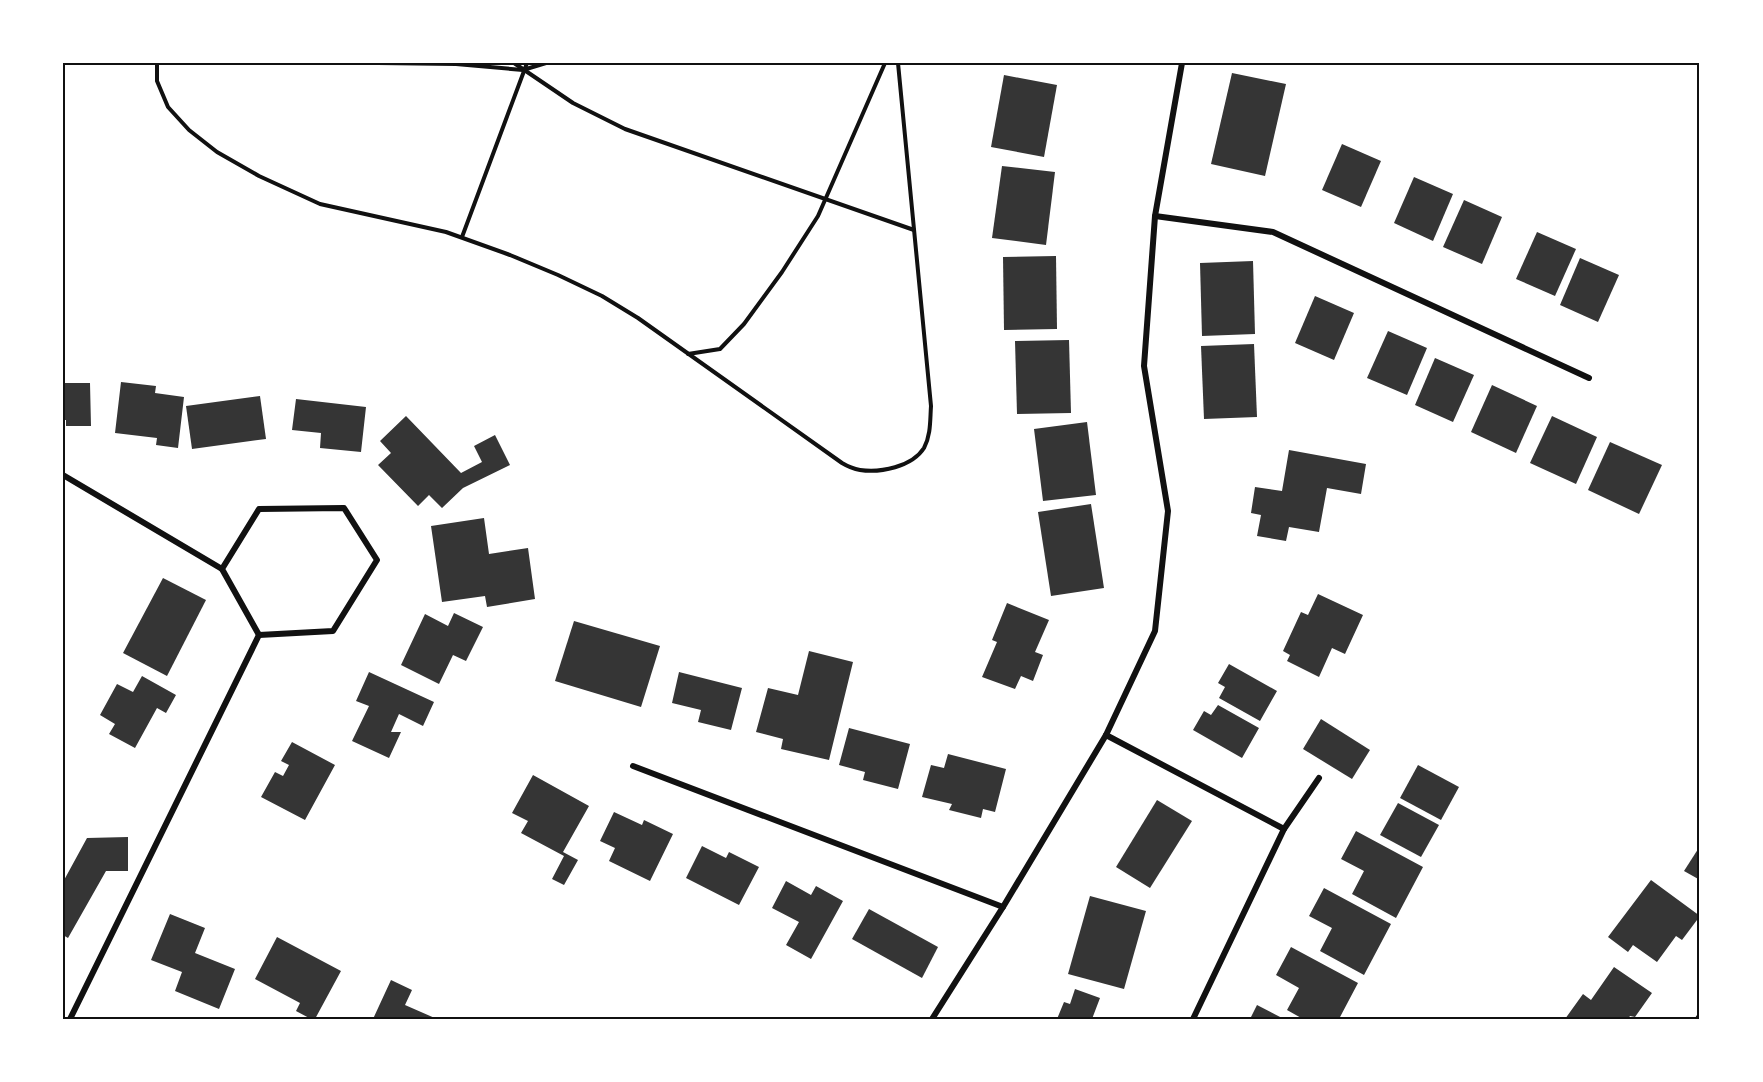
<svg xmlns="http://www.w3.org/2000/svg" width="1763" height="1082" font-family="'Fira Sans Condensed',sans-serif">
<rect width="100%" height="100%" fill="#fff"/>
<g fill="#353535">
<path d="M1232,73L1286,84L1265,176L1211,164Z"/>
<path d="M1004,75L1057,85L1044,157L991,147Z"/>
<path d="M1342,144L1381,161L1361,207L1322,190Z"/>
<path d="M1002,166L1055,172L1046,245L992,238Z"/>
<path d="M1414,177L1453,194L1433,241L1394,223Z"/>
<path d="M1464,200L1502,217L1482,264L1443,247Z"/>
<path d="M1537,232L1576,249L1555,296L1516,279Z"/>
<path d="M1056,256L1057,329L1004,330L1003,257Z"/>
<path d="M1580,258L1619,275L1598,322L1560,305Z"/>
<path d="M1253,261L1255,334L1202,336L1200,263Z"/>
<path d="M1315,296L1354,313L1334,360L1295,343Z"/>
<path d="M1388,331L1427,348L1407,395L1367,378Z"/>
<path d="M1069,340L1071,413L1017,414L1015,341Z"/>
<path d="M1254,344L1257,417L1204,419L1201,346Z"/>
<path d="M1435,358L1474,375L1453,422L1415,405Z"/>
<path d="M121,382L156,386L155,393L184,397L178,448L156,445L157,438L115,433Z"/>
<path d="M63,383H90L91,426H66V420H63Z"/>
<path d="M1492,385L1537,406L1516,453L1471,432Z"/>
<path d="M260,396L266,439L192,449L186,406Z"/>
<path d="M296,399L366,407L361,452L320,448L321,433L292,430Z"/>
<path d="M406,416L461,473L482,462L474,446L495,435L510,465L463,488L442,508L429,495L418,506L378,465L391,453L380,441Z"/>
<path d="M1552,416L1597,437L1576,484L1530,463Z"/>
<path d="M1087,422L1096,495L1043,501L1034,429Z"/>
<path d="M1610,442L1662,465L1639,514L1588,490Z"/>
<path d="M1289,450L1366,464L1361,494L1327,488L1319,532L1289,527L1286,541L1257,536L1261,515L1251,513L1255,487L1282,491Z"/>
<path d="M1091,504L1104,588L1051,596L1038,512Z"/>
<path d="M484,518L489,554L528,548L535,599L487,607L485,596L442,602L431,526Z"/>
<path d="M163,578L206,600L167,676L123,653Z"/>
<path d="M1318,594L1363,615L1345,654L1332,648L1319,677L1287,661L1290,655L1283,651L1301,612L1308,615Z"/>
<path d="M1007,603L1049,620L1035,652L1043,655L1033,681L1021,676L1015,689L982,677L997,642L992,640Z"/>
<path d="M454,613L483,627L466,661L453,655L439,684L401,665L425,614L448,626Z"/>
<path d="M574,621L660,646L641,707L555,681Z"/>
<path d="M809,651L853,662L829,760L781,749L783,739L756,732L768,688L798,695Z"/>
<path d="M1229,664L1277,691L1260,721L1219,698L1225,687L1218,683Z"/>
<path d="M369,672L434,702L423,726L399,714L391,732H401L389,758L352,741L369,706L356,701Z"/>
<path d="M679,672L742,688L731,730L698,722L701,710L672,703Z"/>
<path d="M142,676L176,695L166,713L157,708L135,748L109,734L115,724L100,715L117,684L133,692Z"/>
<path d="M1218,705L1259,728L1242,758L1193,730L1204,711L1211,715Z"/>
<path d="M1321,719L1370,750L1352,779L1303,749Z"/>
<path d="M849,728L910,744L898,789L863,780L865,772L839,765Z"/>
<path d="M292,742L335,765L305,820L261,797L275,772L283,776L289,765L281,761Z"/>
<path d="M948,754L1006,769L995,812L983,809L981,818L949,810L952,804L922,797L931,765L944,768Z"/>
<path d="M1418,765L1459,787L1441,820L1400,798Z"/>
<path d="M533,775L589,806L563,852L578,860L564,885L552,879L564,856L521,833L528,821L512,813Z"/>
<path d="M1157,800L1192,821L1150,888L1116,867Z"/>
<path d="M1398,803L1439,825L1421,857L1380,835Z"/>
<path d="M614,812L642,825L644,820L673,834L650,881L609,861L615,848L600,841Z"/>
<path d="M1356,831L1423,867L1396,918L1352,894L1364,871L1341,859Z"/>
<path d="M128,837V871H106L68,938L63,935V882L87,838Z"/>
<path d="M702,846L726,858L729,852L759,867L739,905L686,878Z"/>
<path d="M1700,846V880L1684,871Z"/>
<path d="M1651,880L1700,916L1682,940L1676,936L1657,962L1633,945L1628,952L1608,937Z"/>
<path d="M786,881L811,895L816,886L843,901L811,959L786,945L799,922L772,908Z"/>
<path d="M1324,888L1391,924L1364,975L1320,951L1332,928L1309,916Z"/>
<path d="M1090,896L1146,911L1124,989L1068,974Z"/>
<path d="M869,909L938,947L922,978L852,939Z"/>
<path d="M170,914L205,928L195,953L235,969L219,1009L175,991L182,972L151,960Z"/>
<path d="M277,937L341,971L315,1019H311L296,1011L300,1003L255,979Z"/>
<path d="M1291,947L1358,983L1339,1019H1303L1287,1010L1299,988L1276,975Z"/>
<path d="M1614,967L1652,993L1635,1017L1630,1016L1628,1019H1565L1583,994L1591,1000Z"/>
<path d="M391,980L412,990L405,1005L437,1019H373Z"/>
<path d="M1075,989L1100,998L1092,1019H1057L1064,1002L1070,1004Z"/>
<path d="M1257,1005L1284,1019H1250Z"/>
</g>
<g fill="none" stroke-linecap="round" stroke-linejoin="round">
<g stroke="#111" stroke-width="4">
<path d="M157,63V81L168,107L189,130L217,152L259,176L320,204L446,232L510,255L558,275L602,296L638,318L842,463C847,466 854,469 860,470C880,473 912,467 924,448C931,435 930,420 931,406L898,63"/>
<path d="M378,63L456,64L523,70L546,63"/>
<path d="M514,63L573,103L625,129L914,230"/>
<path d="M462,237L527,63"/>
<path d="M688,354L720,349L744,324L782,272L818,216L885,63"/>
</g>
<g stroke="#111" stroke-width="6">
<path d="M1155,216L1273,232L1589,378"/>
<path d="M63,475L222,569"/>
<path d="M344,508L377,560L333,631L259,635L222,569L259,509Z"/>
<path d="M1106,735L1284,829L1193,1019"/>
<path d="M633,766L1003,907"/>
<path d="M1284,829L1319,778"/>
<path d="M70,1019L259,635"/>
<path d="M932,1019L1003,907L1106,735L1155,631L1168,511L1144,366L1155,216L1182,63"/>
<path d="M1698,1019L1700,1016"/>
</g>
</g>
<rect width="1763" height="1082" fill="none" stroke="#ffffff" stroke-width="129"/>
<rect x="64" y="64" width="1634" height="954" fill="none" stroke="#111" stroke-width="2"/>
</svg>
